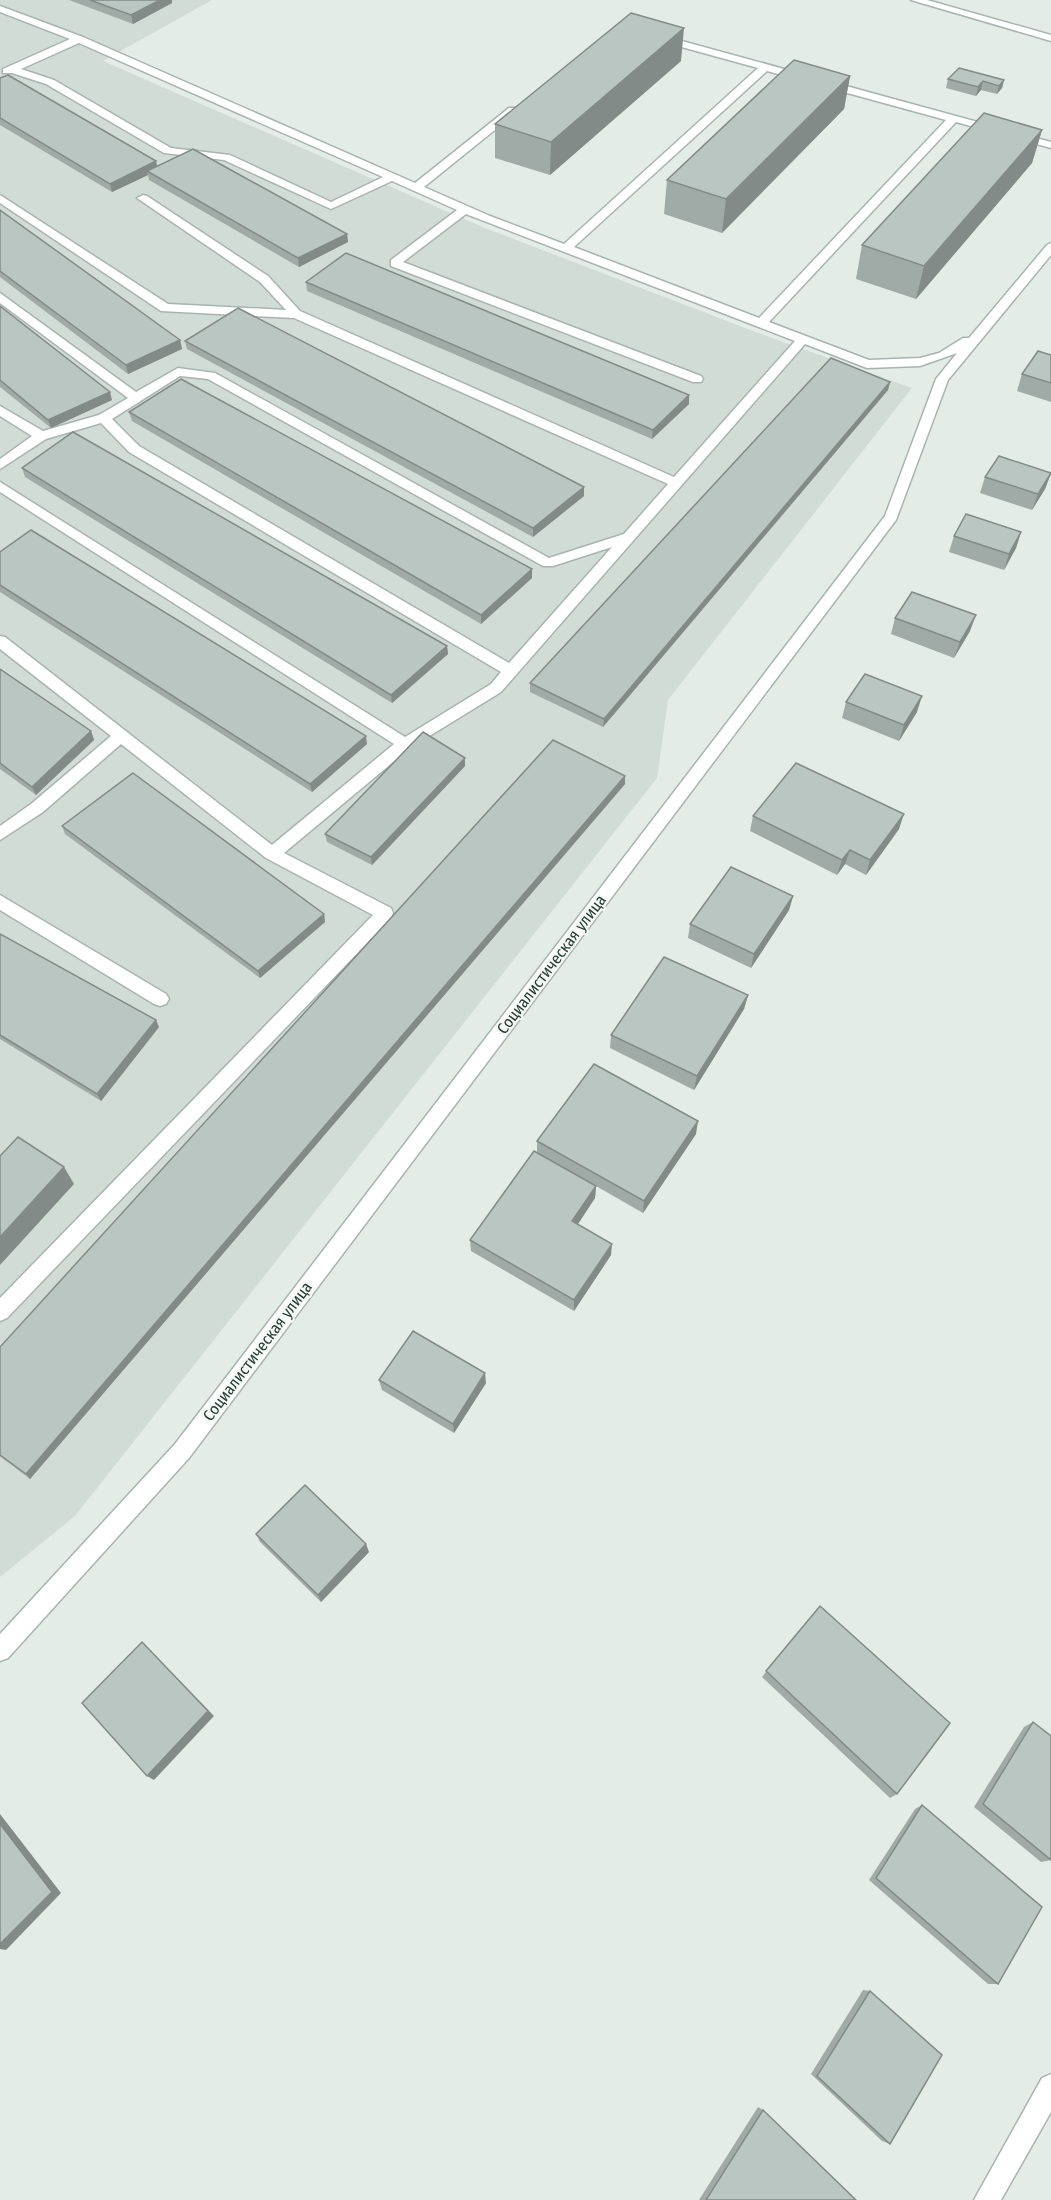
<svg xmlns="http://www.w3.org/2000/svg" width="1051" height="2200" font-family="'Fira Sans Condensed',sans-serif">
<rect width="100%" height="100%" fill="#e4ece8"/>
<path fill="#d2dcd7" d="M0,0H212L103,61L485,228L753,331L912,388L668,700L657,778L75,1516L0,1577Z"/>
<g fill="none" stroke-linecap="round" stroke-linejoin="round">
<defs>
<g id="minor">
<path d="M911,0H927L1051,35V41Z"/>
<path d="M0,6L83,37L415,183L509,108H517V112L424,187L490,216L564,244L758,68L656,40L655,38L660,35L1051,142V148L956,122L769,322L869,360L920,358L939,353L963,338H969L1047,245L1051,243V255L948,380L896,520L189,1458L8,1658L0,1661V1634L175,1444L885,516L936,379L957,353L920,366L867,368L805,344L501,692L410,748L284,853L391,908L393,913L391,918L7,1318L0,1321V1298L373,915L266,858L121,744L43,812L0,840V826L31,804L111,736L0,649V636L5,637L272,845L394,744L0,492V482L405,737L491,684L501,672L129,452L101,423L46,439L0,469V459L32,436L0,416V406L43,431L99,415L128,398L0,303V293L136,392L178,368L215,373L549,558L624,534L668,484L294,318L161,311L0,203V195L168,304L286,310L260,282L137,198L143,195L147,196L268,276L300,311L674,477L795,341L466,214L403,262L701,376L703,379L701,382H693L391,266V260L457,210L392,181L331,209L224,160L164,153L46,84L12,73H3V69L70,39L0,12ZM79,43L383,177L331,202L230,155L171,148L54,80L21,69ZM767,71L946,120L759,318L574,247ZM180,376L208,379L543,566H553L612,547L509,663L139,446L112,419Z"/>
<path d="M0,895L166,994L169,999L166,1004L160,1006L154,1004L0,910Z"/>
<path d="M1051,2074V2112L1001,2200H974L1042,2078Z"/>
</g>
</defs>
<use href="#minor" stroke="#a7b4af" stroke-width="3"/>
<use href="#minor" fill="#fff" fill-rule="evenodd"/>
</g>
<g fill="#a0aaa6">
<path d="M69,0H172V3L133,24Z"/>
<path d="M681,61L550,175L495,158V124Z"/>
<path d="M850,76L844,109L722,233L664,214L667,180Z"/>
<path d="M0,78L157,166L347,234L348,242L299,267L149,180L148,175L112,192L0,125Z"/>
<path d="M948,79L1004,80L1002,88L997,94L981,90L976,96L946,88Z"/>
<path d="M1042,130L1032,163L916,299L856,279L862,245Z"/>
<path d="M0,210L180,340L182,349L128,374L0,277Z"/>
<path d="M306,282L689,395V404L652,439L307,291Z"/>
<path d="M0,306L112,400L51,428L0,387Z"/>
<path d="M185,341L584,496L533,537L187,349Z"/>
<path d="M1051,355V402L1017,391L1022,374Z"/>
<path d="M890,382L888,390L603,727L530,692V683Z"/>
<path d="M129,412L532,578L481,624L132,421Z"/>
<path d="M22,468L447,646L448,654L392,703L25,477Z"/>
<path d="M1051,473L1045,489L1032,510L980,493L985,477Z"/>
<path d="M1021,532L1016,548L1004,570L949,552L954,536Z"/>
<path d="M0,552L367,744L312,792L0,592Z"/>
<path d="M895,618L970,631L954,658L891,634Z"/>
<path d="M0,669L91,731L94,740L36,795L0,769Z"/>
<path d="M846,702L917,712L899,741L842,718Z"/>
<path d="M465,758V766L372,865L327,842L325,834Z"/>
<path d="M625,776V784L30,1479L0,1456V1347Z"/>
<path d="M753,816L899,829L866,875L845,864L837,875L750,831Z"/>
<path d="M62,826L324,914L325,922L260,978L65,834Z"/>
<path d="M793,896L789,910L751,968L688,938L690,924Z"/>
<path d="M0,934L159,1027L101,1101L0,1039Z"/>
<path d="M748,995L744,1009L694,1090L610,1048L611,1035Z"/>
<path d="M696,1134L643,1213L596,1186L595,1198L578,1224L611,1255L574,1311L471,1251L470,1240L537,1153V1141Z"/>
<path d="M379,1380L486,1383L454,1433L382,1390Z"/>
<path d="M256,1534L369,1552L321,1602L260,1542Z"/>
<path d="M820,1606L897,1794L890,1798L762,1677Z"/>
<path d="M1033,1722L1051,1860L1041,1862L974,1807L1024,1727Z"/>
<path d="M922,1805L998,1984H988L869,1880L915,1809Z"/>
<path d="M863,1990L870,1991L890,2144L882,2141L811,2074Z"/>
<path d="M758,2107L763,2110L856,2200H699Z"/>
</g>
<g fill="#828b87">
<path d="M160,0H172V3L133,24L131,15Z"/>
<path d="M684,28L681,61L550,175L551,142Z"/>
<path d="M850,76L844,109L722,233L726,199Z"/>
<path d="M1004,80L1002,88L997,94L999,86Z"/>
<path d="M983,81L981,90L976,96L978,87Z"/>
<path d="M1042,130L1032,163L916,299L924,266Z"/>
<path d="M156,161L158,170L147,171L148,175L112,192L110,184Z"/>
<path d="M347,234L348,242L299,267L298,258Z"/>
<path d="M180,340L182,349L128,374L126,365Z"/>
<path d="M890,382L888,390L603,727L604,719Z"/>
<path d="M110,392L112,400L51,428L48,420Z"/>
<path d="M689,395V404L652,439L653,430Z"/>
<path d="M1051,473L1045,489L1032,510L1038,494Z"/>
<path d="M584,487V496L533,537V528Z"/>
<path d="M1021,532L1016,548L1004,570L1009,554Z"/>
<path d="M532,569V578L481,624V615Z"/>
<path d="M976,615L970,631L954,658L960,642Z"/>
<path d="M447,646L448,654L392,703L391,695Z"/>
<path d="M922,696L917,712L899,741L904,725Z"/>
<path d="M91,731L94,740L36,795L32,787Z"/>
<path d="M366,736L367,744L312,792L310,784Z"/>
<path d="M465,758V766L372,865L371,857Z"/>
<path d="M625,776V784L30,1479L26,1474Z"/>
<path d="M904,814L899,829L866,875L870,860Z"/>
<path d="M850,850L845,864L837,875L842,860Z"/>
<path d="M793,896L789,910L751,968L754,954Z"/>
<path d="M324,914L325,922L260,978L258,971Z"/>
<path d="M748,995L744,1009L694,1090L697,1076Z"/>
<path d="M156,1020L159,1027L101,1101L97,1094Z"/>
<path d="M698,1121L696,1134L643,1213L644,1201Z"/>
<path d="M64,1167L74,1184L0,1265V1237Z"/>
<path d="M596,1186L595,1198L572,1233V1221Z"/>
<path d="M612,1244L611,1255L574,1311V1300Z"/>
<path d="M485,1373L486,1383L454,1433L453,1424Z"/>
<path d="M366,1544L369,1552L321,1602L318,1595Z"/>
<path d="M142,1642L214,1716L154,1780L147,1776Z"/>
<path d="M0,1814L61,1893L6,1950L0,1949Z"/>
</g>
<g fill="#bac6c1" stroke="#828b87" stroke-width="1.5">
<path d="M90,0H160L131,15Z"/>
<path d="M631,13L684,28L551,142L495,124Z"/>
<path d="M794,60L850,76L726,199L667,180Z"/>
<path d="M959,68L1004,80L999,86L983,81L978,87L948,79Z"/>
<path d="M8,75L156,161L110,184L0,118V78Z"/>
<path d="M984,113L1042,130L924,266L862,245Z"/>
<path d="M193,149L347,234L298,258L147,171Z"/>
<path d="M0,210L180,340L126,365L0,271Z"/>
<path d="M346,253L689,395L653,430L306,282Z"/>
<path d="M0,306L110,392L48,420L0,380Z"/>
<path d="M238,308L584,487L533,528L185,341Z"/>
<path d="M1038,351L1051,355V383L1022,374Z"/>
<path d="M831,358L890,382L604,719L530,683Z"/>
<path d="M181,379L532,569L481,615L129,412Z"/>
<path d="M73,432L447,646L391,695L22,468Z"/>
<path d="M999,456L1051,473L1038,494L985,477Z"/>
<path d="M966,514L1021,532L1009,554L954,536Z"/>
<path d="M31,530L366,736L310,784L0,585V552Z"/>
<path d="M912,592L976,615L960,642L895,618Z"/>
<path d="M0,669L91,731L32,787L0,763Z"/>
<path d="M865,674L922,696L904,725L846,702Z"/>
<path d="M423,732L465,758L371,857L325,834Z"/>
<path d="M553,740L625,776L26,1474L0,1455V1347Z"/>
<path d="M796,763L904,814L870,860L850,850L842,860L753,816Z"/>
<path d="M133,773L324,914L258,971L62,826Z"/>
<path d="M731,867L793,896L754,954L690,924Z"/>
<path d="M0,934L156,1020L97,1094L0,1035Z"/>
<path d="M664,957L748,995L697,1076L611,1035Z"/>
<path d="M594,1064L698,1121L644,1201L537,1141Z"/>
<path d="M18,1137L64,1167L0,1237V1156Z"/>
<path d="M534,1151L596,1186L572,1221L612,1244L574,1300L470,1240Z"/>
<path d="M413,1331L485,1373L453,1424L379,1380Z"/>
<path d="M305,1485L366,1544L318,1595L256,1534Z"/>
<path d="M820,1606L950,1723L897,1794L766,1671Z"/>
<path d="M142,1642L208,1711L147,1776L82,1703Z"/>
<path d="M1033,1722L1051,1736V1860L983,1804Z"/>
<path d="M922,1805L1042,1907L998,1984L876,1878Z"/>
<path d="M0,1824L52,1892L0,1944Z"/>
<path d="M870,1991L942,2055L890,2144L817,2076Z"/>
<path d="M763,2110L856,2200H706Z"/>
</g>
<g text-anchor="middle" stroke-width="4.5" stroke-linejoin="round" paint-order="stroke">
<g font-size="16" fill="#253c35" stroke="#f4f9f6">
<text transform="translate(551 964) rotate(-53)" y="6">Социалистическая улица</text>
<text transform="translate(257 1351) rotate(-53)" y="6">Социалистическая улица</text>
</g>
</g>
</svg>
